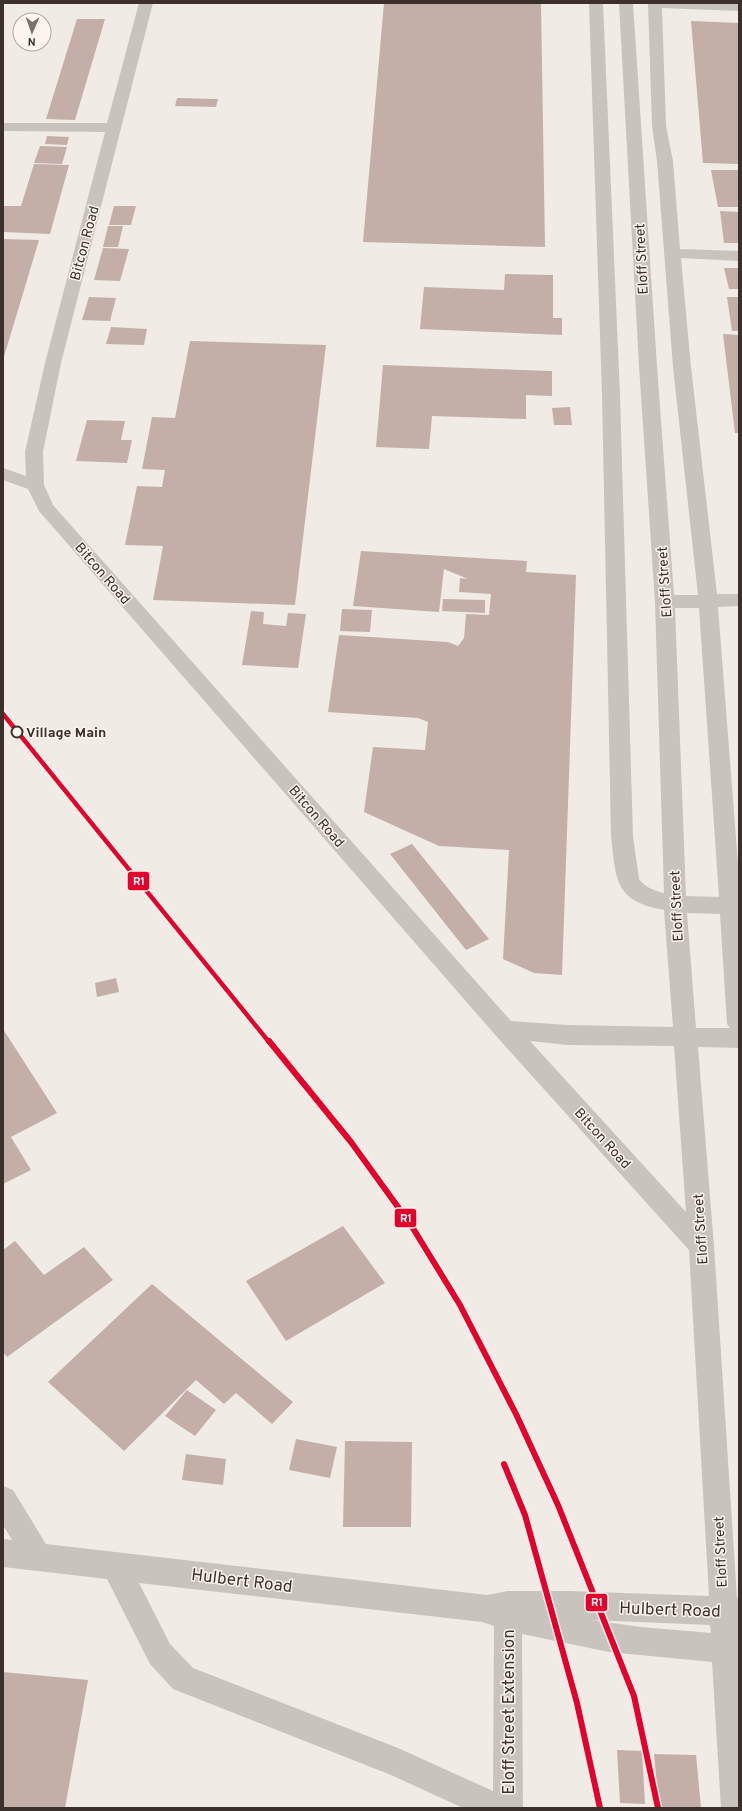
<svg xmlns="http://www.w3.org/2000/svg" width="742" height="1811" font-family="Overpass,sans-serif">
<rect width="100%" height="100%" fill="#f0ebe5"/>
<g fill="#c3afa7">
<path d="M384,3H541L545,247L363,242Z"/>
<path d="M77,19H105L75,120L46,119Z"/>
<path d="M691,21L739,23V164L703,163Z"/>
<path d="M177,98L218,99L216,107L175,106Z"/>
<path d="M47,136L69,137L67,145L45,144Z"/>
<path d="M40,146L67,147L62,164L34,163Z"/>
<path d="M34,164L69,165L50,234L3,232V206H21Z"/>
<path d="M711,170H739V207H718Z"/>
<path d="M114,206H136L131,225H109Z"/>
<path d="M720,211L739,212V243H724Z"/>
<path d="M108,226H123L118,247H103Z"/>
<path d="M3,239L39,240L3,360Z"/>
<path d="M103,248L129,249L120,281L94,280Z"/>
<path d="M724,268H739V289H729Z"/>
<path d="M505,274L553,275V318H562V335L420,329L424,287L504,290Z"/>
<path d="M89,297L116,298L110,321L82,320Z"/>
<path d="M727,297H739V331H732Z"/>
<path d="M111,327L147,329L144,345L106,344Z"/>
<path d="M723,334L739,335V433H735Z"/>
<path d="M190,341L326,345L295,605L153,600L163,546L125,545L137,486L162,487L165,470L142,469L152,417L175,418Z"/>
<path d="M383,365L552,371V396L526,395V419L432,416L429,449L376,447Z"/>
<path d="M570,407L572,425H554L552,408Z"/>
<path d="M87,420L125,421L121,440H132L127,463L76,461Z"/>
<path d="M361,551L527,561L526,572L576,575L562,975L534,973L503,959L509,850L439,846L364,812L373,747L425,750L428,722L418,718L328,712L339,635L448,642L458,646L464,638L466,614L489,615L491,594L459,592L460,578L468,579L444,569L439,612L353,606Z"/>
<path d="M443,599L485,600V613L442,611Z"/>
<path d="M342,609L372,610L370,632L340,631Z"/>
<path d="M251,611L264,612L263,624L286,626L288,613L306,614L298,668L242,665Z"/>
<path d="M412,844L489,939L466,950L390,854Z"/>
<path d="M116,978L119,992L97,997L95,983Z"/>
<path d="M3,1029L57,1113L11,1137L31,1170L3,1184Z"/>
<path d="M343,1226L385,1283L286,1341L246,1281Z"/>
<path d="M15,1241L44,1275L84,1247L113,1280L7,1357L3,1352V1250Z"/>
<path d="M152,1284L293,1402L272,1424L236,1393L224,1404L196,1380L124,1451L48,1382Z"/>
<path d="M187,1390L216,1410L195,1436L165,1416Z"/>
<path d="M296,1439L337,1447L330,1478L289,1470Z"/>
<path d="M345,1441L412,1442L411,1527H343Z"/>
<path d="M186,1454L226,1459L223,1485L182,1480Z"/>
<path d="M3,1672L88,1680L65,1808H3Z"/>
<path d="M617,1750L642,1751L645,1804L620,1803Z"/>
<path d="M654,1754L696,1755L701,1808H659Z"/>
</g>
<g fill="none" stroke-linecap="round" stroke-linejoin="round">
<path fill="#c9c3be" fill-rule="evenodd" d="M139,3H153L61,363L43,452L44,485L53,505L511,1021L567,1025L673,1027L664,910C614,901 616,879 611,836L602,395L589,3H603L620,395L633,836L639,879C645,887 654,891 664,893L655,602L639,366L619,3H633L657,366L674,595H698L673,367L657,161L652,126L648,3H739V11L662,8L666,126L673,161L680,249L739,251V261L681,258L691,367L717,594H739V606L718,607L739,876V1048L698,1047L714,1246L737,1598H739V1808H721L712,1662L609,1652L522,1634L523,1808H463L391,1775L173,1689L150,1664L107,1579L3,1567V1539L12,1540L3,1525V1486L13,1490L46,1544L487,1595L508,1591H568L709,1596L689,1250L497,1037L39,511L28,489L3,480V468L26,476L25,452L45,363L105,132L3,131V123H107ZM675,608H699L719,897L686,896ZM687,913L720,914L727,1024L730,1028H696ZM530,1041L567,1045L674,1046L686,1212ZM139,1583L482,1622L494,1626L493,1791L398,1748L193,1668L170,1644ZM591,1620L710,1625L711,1633L641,1627Z"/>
<defs>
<path id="rail-far1" d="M3,714L269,1042"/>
<path id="rail" d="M269,1041C317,1101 367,1160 411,1225C470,1312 514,1409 558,1505"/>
</defs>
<use href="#rail-far1" stroke="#b1aca8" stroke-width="4.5"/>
<use href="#rail" stroke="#b1aca8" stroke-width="5"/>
<use href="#rail-far1" stroke="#fbf5ee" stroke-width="3" stroke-dasharray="8" stroke-linecap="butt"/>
<use href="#rail" stroke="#fbf5ee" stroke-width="3.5" stroke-dasharray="11" stroke-linecap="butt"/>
<defs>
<path id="rail-1-far1" d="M3,714L269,1042"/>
<g id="rail-1">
<path d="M269,1041L351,1142L411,1225L460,1305L516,1414L558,1505L634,1696L658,1808"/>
<path d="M504,1464L525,1515L577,1703L600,1808"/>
</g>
</defs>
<use href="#rail-1-far1" stroke="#fbf5ee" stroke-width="8"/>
<use href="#rail-1" stroke="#fbf5ee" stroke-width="9"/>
<use href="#rail-1-far1" stroke="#e4002b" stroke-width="4.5"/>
<use href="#rail-1" stroke="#e4002b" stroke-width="6"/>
</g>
<circle fill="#fbf5ee" stroke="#3b302b" stroke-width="2" cx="17" cy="732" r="5.5"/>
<g text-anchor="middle" stroke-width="3" stroke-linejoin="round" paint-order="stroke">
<g font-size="14" fill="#3b302b" stroke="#fbf5ee">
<text transform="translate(84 243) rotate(-75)" y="5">Bitcon Road</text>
<text transform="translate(641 259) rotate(-93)" y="5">Eloff Street</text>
<text transform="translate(103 573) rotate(49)" y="5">Bitcon Road</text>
<text transform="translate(664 582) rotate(-94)" y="5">Eloff Street</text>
<text transform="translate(317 816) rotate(49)" y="5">Bitcon Road</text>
<text transform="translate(676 906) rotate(-93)" y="5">Eloff Street</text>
<text transform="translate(603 1138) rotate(48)" y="5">Bitcon Road</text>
<text transform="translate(700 1229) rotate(-94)" y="5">Eloff Street</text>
<text transform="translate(720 1552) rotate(-93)" y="5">Eloff Street</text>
</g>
<g font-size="14" font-weight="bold" fill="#3b302b" stroke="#fbf5ee" text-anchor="start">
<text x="26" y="737">Village Main</text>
</g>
<g font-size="17" fill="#3b302b" stroke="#fbf5ee">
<text transform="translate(242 1580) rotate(7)" y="6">Hulbert Road</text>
<text transform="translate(670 1609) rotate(2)" y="6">Hulbert Road</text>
<text transform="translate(508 1712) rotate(-90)" y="6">Eloff Street Extension</text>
</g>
</g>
<g stroke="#fbf5ee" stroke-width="1.5">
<rect x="127" y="871" width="23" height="20" rx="4" fill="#e4002b"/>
<rect x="394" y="1208" width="23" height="20" rx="4" fill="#e4002b"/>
<rect x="585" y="1593" width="23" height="19" rx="4" fill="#e4002b"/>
</g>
<g font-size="11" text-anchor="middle" font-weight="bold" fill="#fff">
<text x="139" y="885">R1</text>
<text x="406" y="1222">R1</text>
<text x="597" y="1606">R1</text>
</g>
<rect width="742" height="1811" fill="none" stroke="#3b302b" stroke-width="8"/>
<g transform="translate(32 32) rotate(182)"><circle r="19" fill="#fbf5ee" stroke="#aea6a0"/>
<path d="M0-3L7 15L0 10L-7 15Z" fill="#7a716c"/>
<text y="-6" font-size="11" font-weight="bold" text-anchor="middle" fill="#3b302b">N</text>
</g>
</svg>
